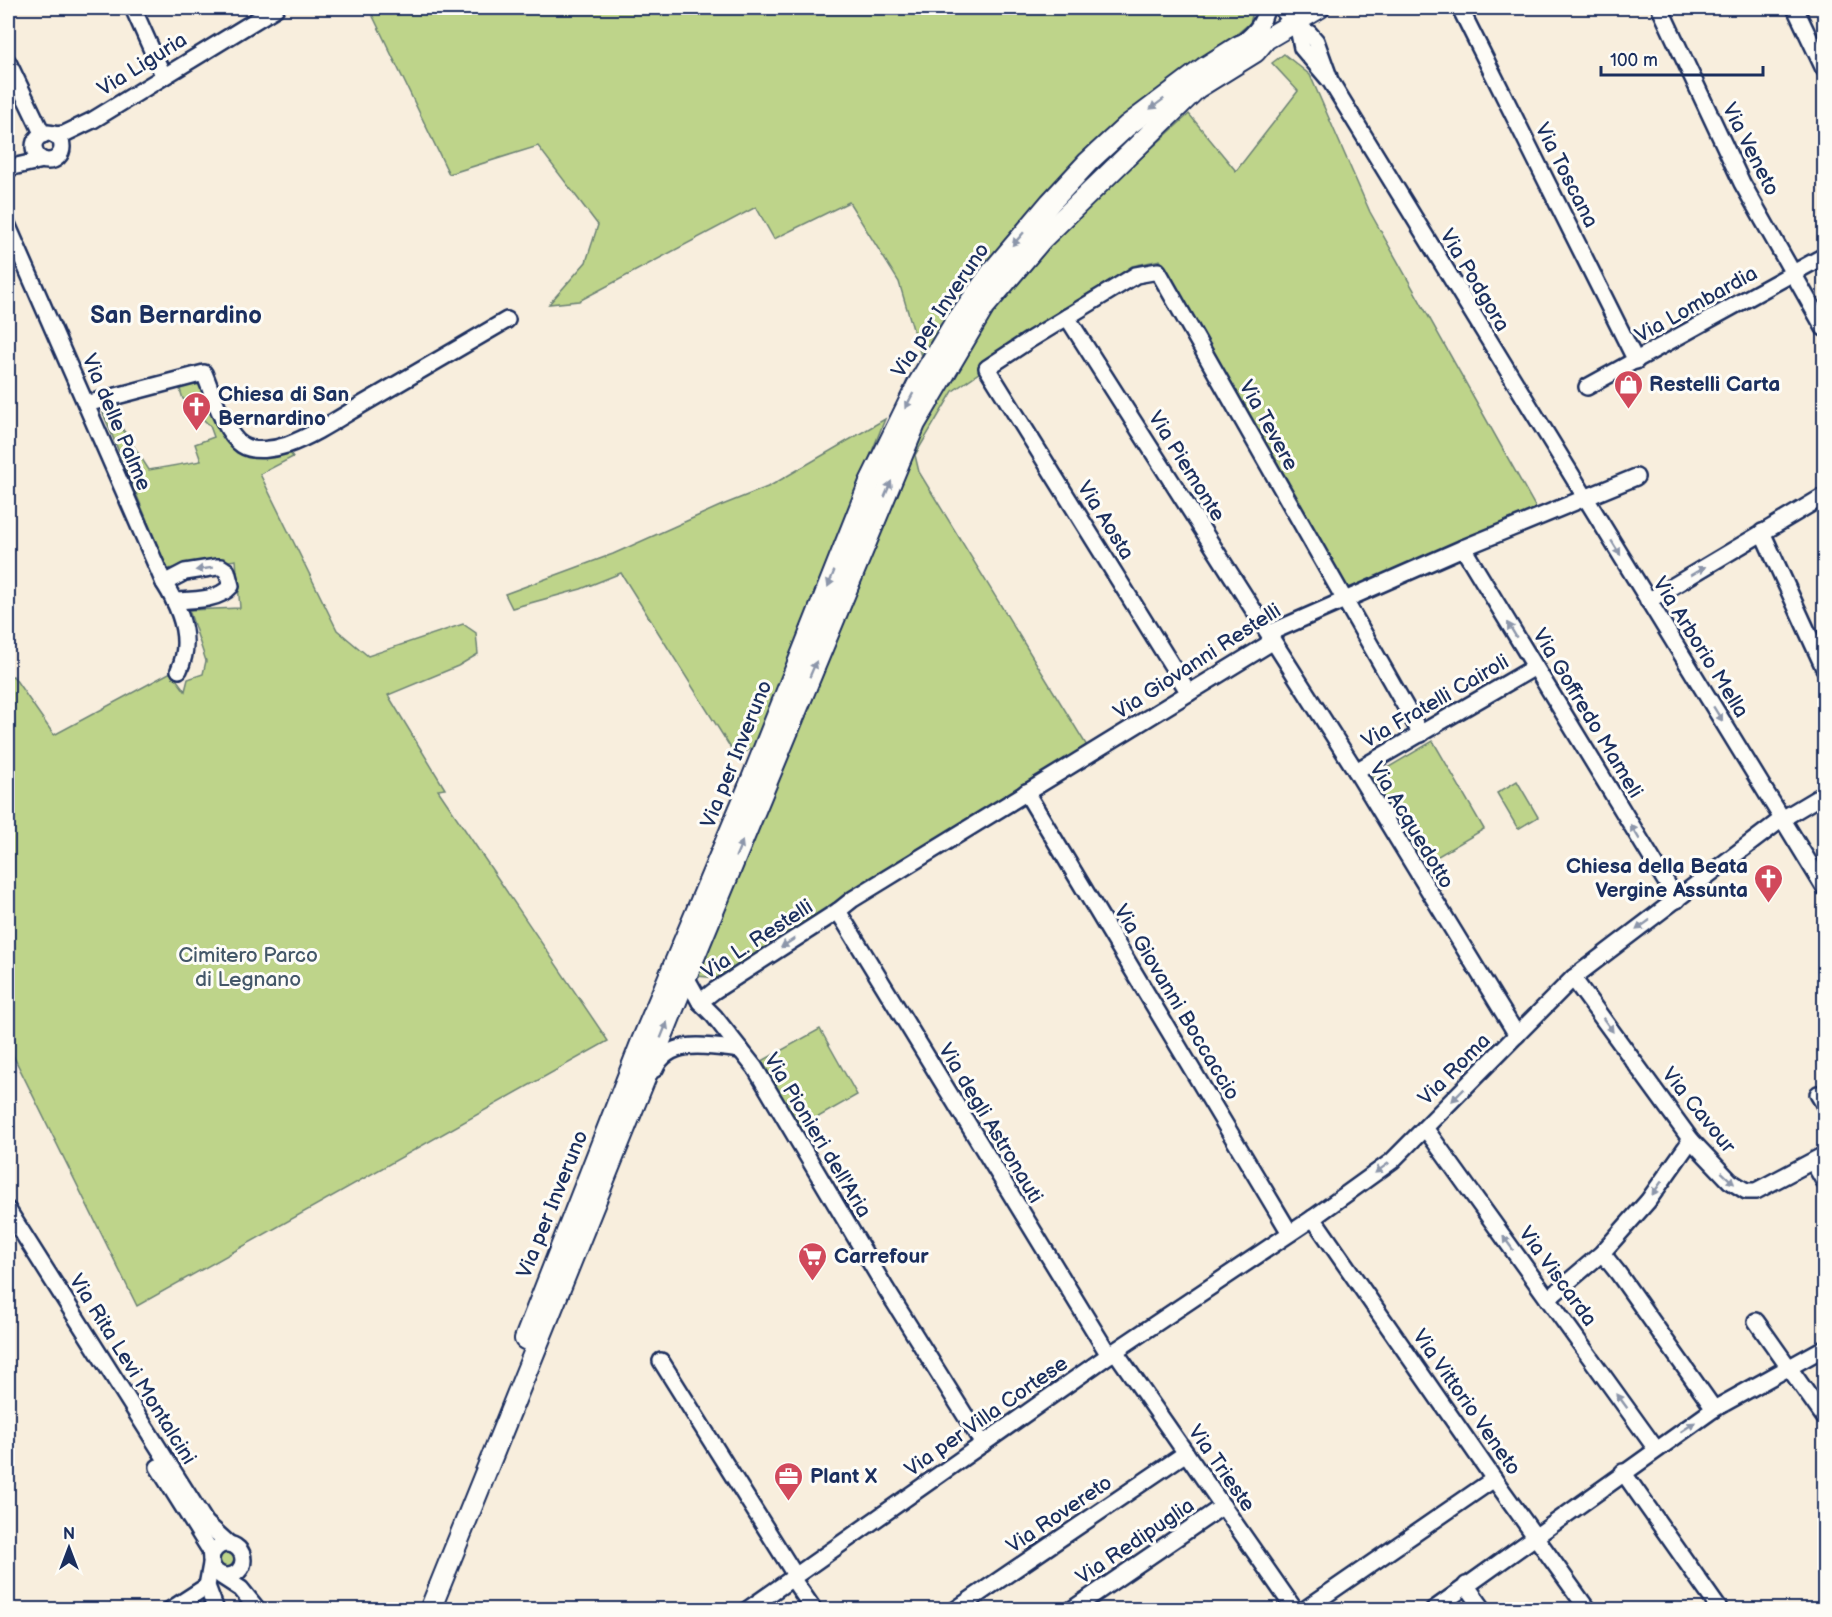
<svg xmlns="http://www.w3.org/2000/svg" width="1832" height="1617" font-family="'Balsamiq Sans',sans-serif">
<rect width="100%" height="100%" fill="#f8eedd"/>
<filter id="ink" filterUnits="userSpaceOnUse"><feTurbulence type="fractalNoise" baseFrequency=".0167" numOctaves="2"/><feDisplacementMap in="SourceGraphic" scale="12" xChannelSelector="R" yChannelSelector="G"/><feConvolveMatrix kernelMatrix="1 2 1 2 8 2 1 2 1" color-interpolation-filters="sRGB"/></filter>
<g filter="url(#ink)">
<g fill="#bed48a" stroke="#6c8274" stroke-width="1.5">
<path d="M369,8H1254L1250,23L1063,178L982,267L921,356L899,282L849,202L774,239L756,207L579,301L549,304L586,262L598,225L538,146L449,174Z"/>
<path d="M1284,54L1310,75L1370,212L1537,510L1348,590L1160,260L1132,266L953,391L915,455L919,472L1087,746L718,978L697,976L922,428L991,312L1061,231L1189,114L1236,171L1298,91L1272,63Z"/>
<path d="M199,374L236,446L288,450L293,457L260,474L337,630L368,656L463,624L476,633L478,654L458,666L388,695L445,789L438,790L608,1041L137,1306L8,1045V678L13,676L54,735L171,672L185,691L188,679L203,674L206,661L189,610L240,608L236,560L167,569L103,413L113,414L149,470L201,461L195,444L214,437L210,426L203,419L198,420L191,403L183,399L177,380Z"/>
<path d="M885,419L754,746L737,758L621,573L581,589L512,608L505,594L613,554L720,506L770,486Z"/>
<path d="M1433,741L1484,829L1423,865L1372,777Z"/>
<path d="M1517,781L1538,817L1518,829L1497,793Z"/>
<path d="M820,1029L857,1095L799,1128L762,1061Z"/>
<circle cx="228" cy="1560" r="8"/>
</g>
<g fill="none" stroke-linecap="round" stroke-linejoin="round">
<defs>
<g id="minor">
<path d="M133,8L163,75"/>
<path d="M1281,8L1298,28L1309,33L1316,41L1329,77"/>
<path d="M1460,8L1636,361"/>
<path d="M1660,8L1742,183L1824,328"/>
<path d="M1795,8L1824,69"/>
<path d="M1298,28L1302,48L1331,82L1824,887"/>
<path d="M1242,43C1255,33 1263,24 1266,8"/>
<path d="M8,62L43,135"/>
<circle cx="48" cy="147" r="14"/>
<path d="M54,135L64,134L93,120L276,8"/>
<path d="M8,168L43,160"/>
<path d="M8,226L164,583C180,608 193,641 179,670"/>
<path d="M1067,317L1356,771L1517,1035"/>
<path d="M1587,387L1824,256"/>
<path d="M86,404L204,373C212,392 225,434 242,445C254,453 275,449 287,445C315,435 342,416 368,401C414,374 460,347 507,320"/>
<path d="M1762,532L1824,668"/>
<path d="M1463,548L1677,900"/>
<path d="M164,583L185,572L217,567H221L227,571L231,586C218,601 192,600 174,601"/>
<path d="M1648,601L1824,496"/>
<path d="M1189,693L987,368L1031,339L1136,275L1158,271L1421,734"/>
<path d="M1356,771L1535,667"/>
<path d="M1026,792L1290,1233"/>
<path d="M838,911L1109,1355"/>
<path d="M686,977L700,1002L714,1016L755,1068L886,1289L983,1444"/>
<path d="M1573,978L1691,1140L1730,1181L1746,1191H1756L1824,1155"/>
<path d="M700,1002L714,991L838,911L853,899L1267,645L1274,631L1463,548L1636,477"/>
<path d="M655,1069C669,1036 713,1047 741,1050"/>
<path d="M1818,1094L1824,1104"/>
<path d="M1425,1128L1656,1449"/>
<path d="M1813,1162L1824,1181"/>
<path d="M8,1210L206,1523L229,1544"/>
<path d="M1313,1218L1494,1479L1588,1610"/>
<path d="M1602,1253L1618,1273L1714,1409"/>
<path d="M1548,1299L1602,1253L1648,1201L1691,1140"/>
<path d="M1756,1321L1824,1417"/>
<path d="M1115,1351L1295,1610"/>
<path d="M661,1361L795,1575"/>
<path d="M158,1467L210,1550L211,1559"/>
<path d="M1623,1472L1720,1610"/>
<circle cx="227" cy="1560" r="16"/>
<path d="M211,1564L207,1586L216,1610"/>
<path d="M221,1576L241,1589L258,1610"/>
<path d="M792,1578L814,1610"/>
<path d="M1466,1585L1484,1610"/>
<path d="M170,1610L207,1586"/>
<path d="M747,1610L1109,1355L1313,1218L1392,1161L1573,978L1782,819L1824,794"/>
<path d="M955,1610L1186,1453"/>
<path d="M1071,1610L1223,1506"/>
<path d="M1304,1610L1494,1479"/>
<path d="M1433,1610L1714,1409L1824,1348"/>
</g>
<g id="major">
<path d="M525,1339L642,1041L748,789L870,482L917,386L953,326L991,273L1050,203L1088,162L1127,126L1204,68L1239,46L1257,39H1264"/>
<path d="M430,1610L686,977L915,424L984,307L1042,239L1197,88L1255,52L1266,39L1319,8"/>
</g>
</defs>
<use href="#minor" stroke="#1b2f5e" stroke-width="20"/>
<use href="#major" stroke="#1b2f5e" stroke-width="24"/>
<use href="#minor" stroke="#fdfcf7" stroke-width="15"/>
<use href="#major" stroke="#fdfcf7" stroke-width="20"/>
</g>
<defs><path id="oneway-solid" d="M-6-.8H1V-3.2L6.5 0L1 3.2V.8H-6Z" transform="scale(1.5)"/></defs>
<g fill="#8c96aa">
<use href="#oneway-solid" transform="translate(1157 104) rotate(143)"/>
<use href="#oneway-solid" transform="translate(1018 239) rotate(131)"/>
<use href="#oneway-solid" transform="translate(909 401) rotate(118)"/>
<use href="#oneway-solid" transform="translate(888 489) rotate(-67)"/>
<use href="#oneway-solid" transform="translate(1616 548) rotate(58)"/>
<use href="#oneway-solid" transform="translate(204 569) rotate(171)"/>
<use href="#oneway-solid" transform="translate(1698 571) rotate(-31)"/>
<use href="#oneway-solid" transform="translate(831 579) rotate(112)"/>
<use href="#oneway-solid" transform="translate(1512 630) rotate(-121)"/>
<use href="#oneway-solid" transform="translate(813 669) rotate(-67)"/>
<use href="#oneway-solid" transform="translate(1718 714) rotate(58)"/>
<use href="#oneway-solid" transform="translate(1635 832) rotate(-121)"/>
<use href="#oneway-solid" transform="translate(739 849) rotate(-67)"/>
<use href="#oneway-solid" transform="translate(1643 925) rotate(144)"/>
<use href="#oneway-solid" transform="translate(788 943) rotate(147)"/>
<use href="#oneway-solid" transform="translate(1608 1025) rotate(54)"/>
<use href="#oneway-solid" transform="translate(664 1030) rotate(-68)"/>
<use href="#oneway-solid" transform="translate(1458 1095) rotate(135)"/>
<use href="#oneway-solid" transform="translate(1382 1168) rotate(144)"/>
<use href="#oneway-solid" transform="translate(1728 1178) rotate(43)"/>
<use href="#oneway-solid" transform="translate(1657 1188) rotate(125)"/>
<use href="#oneway-solid" transform="translate(1508 1243) rotate(-126)"/>
<use href="#oneway-solid" transform="translate(1622 1401) rotate(-126)"/>
<use href="#oneway-solid" transform="translate(1688 1427) rotate(-34)"/>
</g>
</g>
<defs>
<symbol id="shop-pin" viewBox="-11 -11 22 30"><path d="M0 17L-7.5 6A9.5 9.5 0 1 1 7.5 6Z" fill="#d1495b" stroke="#fdfcf7"/><path d="M-5-2.5h2.3a2.7 3.5 0 0 1 5.4 0H5L5.5 6h-11ZM-1.5-2.5h3a1.5 2.3 0 0 0-3 0Z" fill="#fff"/></symbol>
<symbol id="church-pin" viewBox="-11 -11 22 30"><path d="M0 17L-7.5 6A9.5 9.5 0 1 1 7.5 6Z" fill="#d1495b" stroke="#fdfcf7"/><path d="M-1.2-6h2.4v3.5h3.3v2.4h-3.3V6h-2.4V-.1h-3.3v-2.4h3.3Z" fill="#fff"/></symbol>
<symbol id="supermarket-pin" viewBox="-11 -11 22 30"><path d="M0 17L-7.5 6A9.5 9.5 0 1 1 7.5 6Z" fill="#d1495b" stroke="#fdfcf7"/><path d="M-6-5.5h2.5l.6 2H6L4.5 2H-2.5L-4.4-4H-6ZM-1.5 3.2a1.3 1.3 0 1 0 .1 0ZM3 3.2a1.3 1.3 0 1 0 .1 0Z" fill="#fff"/></symbol>
<symbol id="office-pin" viewBox="-11 -11 22 30"><path d="M0 17L-7.5 6A9.5 9.5 0 1 1 7.5 6Z" fill="#d1495b" stroke="#fdfcf7"/><path d="M-6-3h4V-5.5h4V-3h4V5H-6ZM-1-4.5V-3h2v-1.5ZM-6 0V1H6V0Z" fill="#fff"/></symbol>
</defs>
<g fill-rule="evenodd">
<use href="#shop-pin" x="1612" y="368" width="33" height="45"/>
<use href="#church-pin" x="180" y="390" width="33" height="45"/>
<use href="#church-pin" x="1752" y="862" width="33" height="45"/>
<use href="#supermarket-pin" x="796" y="1240" width="33" height="45"/>
<use href="#office-pin" x="772" y="1460" width="33" height="45"/>
</g>
<g text-anchor="middle" stroke-width="6" stroke-linejoin="round" paint-order="stroke">
<g font-size="21" fill="#1b2f5e" stroke="#fdfcf7">
<text transform="translate(142 64) rotate(-32)" y="7">Via Liguria</text>
<text transform="translate(1751 149) rotate(63)" y="7">Via Veneto</text>
<text transform="translate(1567 175) rotate(63)" y="7">Via Toscana</text>
<text transform="translate(1475 280) rotate(59)" y="7">Via Podgora</text>
<text transform="translate(1696 304) rotate(-29)" y="7">Via Lombardia</text>
<text transform="translate(940 310) rotate(-56)" y="7">Via per Inveruno</text>
<text transform="translate(117 422) rotate(67)" y="7">Via delle Palme</text>
<text transform="translate(1269 425) rotate(61)" y="7">Via Tevere</text>
<text transform="translate(1187 466) rotate(58)" y="7">Via Piemonte</text>
<text transform="translate(1106 520) rotate(58)" y="7">Via Aosta</text>
<text transform="translate(1701 647) rotate(58)" y="7">Via Arborio Mella</text>
<text transform="translate(1197 661) rotate(-33)" y="7">Via Giovanni Restelli</text>
<text transform="translate(1435 701) rotate(-30)" y="7">Via Fratelli Cairoli</text>
<text transform="translate(1588 713) rotate(59)" y="7">Via Goffredo Mameli</text>
<text transform="translate(736 754) rotate(-68)" y="7">Via per Inveruno</text>
<text transform="translate(1412 825) rotate(59)" y="7">Via Acquedotto</text>
<text transform="translate(757 939) rotate(-33)" y="7">Via L. Restelli</text>
<text transform="translate(1177 1002) rotate(59)" y="7">Via Giovanni Boccaccio</text>
<text transform="translate(1454 1069) rotate(-45)" y="7">Via Roma</text>
<text transform="translate(1699 1110) rotate(51)" y="7">Via Cavour</text>
<text transform="translate(991 1123) rotate(59)" y="7">Via degli Astronauti</text>
<text transform="translate(818 1135) rotate(59)" y="7">Via Pionieri dell'Aria</text>
<text transform="translate(552 1204) rotate(-68)" y="7">Via per Inveruno</text>
<text transform="translate(1558 1276) rotate(54)" y="7">Via Viscarda</text>
<text transform="translate(133 1369) rotate(58)" y="7">Via Rita Levi Montalcini</text>
<text transform="translate(1467 1402) rotate(55)" y="7">Via Vittorio Veneto</text>
<text transform="translate(986 1416) rotate(-35)" y="7">Via per Villa Cortese</text>
<text transform="translate(1222 1468) rotate(55)" y="7">Via Trieste</text>
<text transform="translate(1059 1514) rotate(-34)" y="7">Via Rovereto</text>
<text transform="translate(1135 1541) rotate(-34)" y="7">Via Redipuglia</text>
</g>
<g font-size="21" font-weight="bold" fill="#1b2f5e" stroke="#fdfcf7" text-anchor="start">
<text x="1649" y="391">Restelli Carta</text>
<text x="218" y="401">Chiesa di San<tspan x="218" dy="24">Bernardino</tspan></text>
<text x="1748" y="873" text-anchor="end">Chiesa della Beata<tspan x="1748" dy="24">Vergine Assunta</tspan></text>
<text x="834" y="1263">Carrefour</text>
<text x="810" y="1483">Plant X</text>
</g>
<g font-size="21" fill="#445869" stroke="#fdfcf7">
<text x="248" y="962">Cimitero Parco<tspan x="248" dy="24">di Legnano</tspan></text>
</g>
<g font-size="24" font-weight="bold" fill="#1b2f5e" stroke="#fdfcf7">
<text x="176" y="323">San Bernardino</text>
</g>
</g>
<rect width="1832" height="1617" fill="none" stroke="#fdfcf7" stroke-width="30"/>
<rect x="15" y="15" width="1802" height="1587" fill="none" stroke="#1b2f5e" stroke-width="2" filter="url(#ink)"/>
<g transform="translate(69 1548)" stroke="#fdfcf7" stroke-width="4.5" paint-order="stroke">
<path d="M0-4.5L10 22L0 15L-10 22Z" fill="#1b2f5e"/>
<text y="-9" font-size="16" font-weight="bold" text-anchor="middle" fill="#1b2f5e">N</text>
</g>
<path d="M1601 66v9h162v-9" fill="none" stroke="#1b2f5e" stroke-width="3"/>
<text x="1610" y="66" font-size="18" fill="#1b2f5e" stroke="#fdfcf7" stroke-width="4.5" paint-order="stroke">100 m</text>
</svg>
